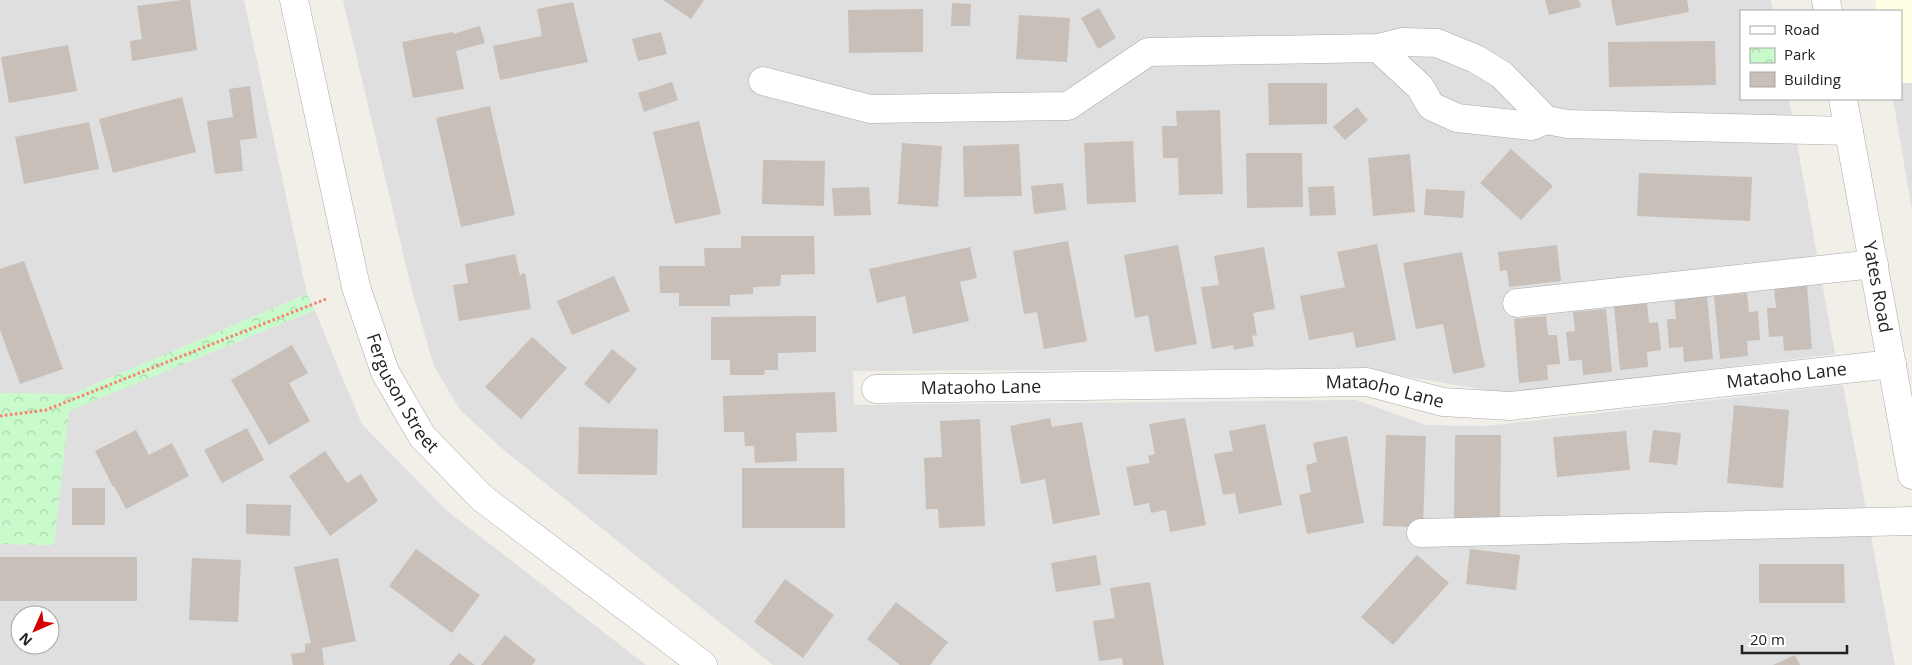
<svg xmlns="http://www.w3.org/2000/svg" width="1912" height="665" font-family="'Open Sans',sans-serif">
<defs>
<pattern id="park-crowns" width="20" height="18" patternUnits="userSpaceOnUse" patternTransform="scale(1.25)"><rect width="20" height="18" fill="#c8facc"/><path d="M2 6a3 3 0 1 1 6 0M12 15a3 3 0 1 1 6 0" fill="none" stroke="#acd6af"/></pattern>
</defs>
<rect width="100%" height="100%" fill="#f2efe9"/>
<g fill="#e0dfdf" fill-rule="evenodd">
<path d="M0,0H244L307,294L72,394L0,393Z"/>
<path d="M343,0H1771L1773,11H1741V99H1789L1835,354L1508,394L1362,369L853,371L854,405L1356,400L1426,425L1486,426L1843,385L1895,665H773L506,452L460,410L434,366L412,291Z"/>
<path d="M1901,83H1912V210L1893,99H1901Z"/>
<path d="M315,310L337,365L362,424L446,510L646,665H0V544L54,545L68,411ZM20,615H50V645H20Z"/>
</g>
<path fill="#ffffe5" d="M1875,0H1912V83H1901V11H1877Z"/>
<path fill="url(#park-crowns)" d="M307,294L315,310L69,411L54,545L0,544V393L72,394Z"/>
<g fill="#c7bfb8">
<path d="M182,0H190L197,50L132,61L130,41L142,39L137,6Z"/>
<path d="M663,0H704L691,19Z"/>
<path d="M1545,0H1579L1581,7L1549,15Z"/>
<path d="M1611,0H1687L1689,12L1616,26Z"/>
<path d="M573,2L588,62L500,80L493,46L542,36L537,9Z"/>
<path d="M952,3L971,4L970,26H951Z"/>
<path d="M1099,8L1116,38L1098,49L1081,18Z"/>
<path d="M923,9V52L849,53L848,10Z"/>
<path d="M1019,15L1070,18L1067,62L1016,59Z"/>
<path d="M480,26L485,43L456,51L464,89L413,98L402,42L453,32V34Z"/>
<path d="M661,32L667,54L638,61L632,39Z"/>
<path d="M1715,41L1716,85L1609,87L1608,42Z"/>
<path d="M68,45L77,91L9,103L1,57Z"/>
<path d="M672,82L678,100L644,112L638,93Z"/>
<path d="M1268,83H1327V124L1269,125Z"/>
<path d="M250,86L257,138L240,140L243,171L215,174L207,121L233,117L229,89Z"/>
<path d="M182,97L196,152L113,173L99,119Z"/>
<path d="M490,106L515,215L461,227L436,118Z"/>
<path d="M1357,107L1368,120L1345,140L1333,127Z"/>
<path d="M1220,110L1223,194L1179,195L1178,158H1163L1162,126H1177L1176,111Z"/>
<path d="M699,121L721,214L675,224L653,132Z"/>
<path d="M89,122L99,169L24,184L15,137Z"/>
<path d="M1133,141L1136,202L1087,204L1084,143Z"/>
<path d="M902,143L942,146L938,207L898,204Z"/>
<path d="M1019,144L1022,196L964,197L963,146Z"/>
<path d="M1511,149L1553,186L1521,220L1480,183Z"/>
<path d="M1246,153H1302L1303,207L1247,208Z"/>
<path d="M1410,154L1415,212L1373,216L1368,158Z"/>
<path d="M763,160L825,161L824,206L762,204Z"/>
<path d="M1639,173L1752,177L1750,221L1637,216Z"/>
<path d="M1063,183L1066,210L1034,214L1031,186Z"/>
<path d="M1334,186L1336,215L1310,216L1308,187Z"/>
<path d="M869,187L871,215L834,216L832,188Z"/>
<path d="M1426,189L1465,191L1463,218L1424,215Z"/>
<path d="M741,236H814L815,274L781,275L780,286L753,287V294L730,295V306H679V293H660L659,266H705L704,248H741Z"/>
<path d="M1068,241L1087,341L1044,349L1037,312L1024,314L1013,251Z"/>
<path d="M1377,244L1396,340L1356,348L1353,332L1309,340L1300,296L1345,287L1337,252Z"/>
<path d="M1178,245L1197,344L1155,352L1148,315L1135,318L1124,255Z"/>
<path d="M1557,245L1561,281L1509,287L1507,270L1500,271L1498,252Z"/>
<path d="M970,247L977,278L960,282L969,321L913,334L905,296L877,303L869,269Z"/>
<path d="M1264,247L1275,309L1253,313L1257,335L1252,336L1254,346L1234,350L1233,345L1212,349L1201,287L1219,285L1214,256Z"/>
<path d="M1462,252L1485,367L1453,374L1443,324L1416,329L1403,263Z"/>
<path d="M515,254L520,275L525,273L531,309L459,321L453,285L468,283L465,264Z"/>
<path d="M24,261L63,369L20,384L0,330V269Z"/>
<path d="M614,276L630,311L572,335L557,301Z"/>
<path d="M1807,285L1812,349L1784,351L1783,336L1769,337L1767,308H1776L1774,288Z"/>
<path d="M1747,293L1749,312L1758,311L1760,340L1747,341L1748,356L1720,359L1714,296Z"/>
<path d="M1707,296L1713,359L1684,362L1683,347L1669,348L1667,319H1676L1674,299Z"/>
<path d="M1647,303L1649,323L1658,322L1661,350L1647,352L1648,367L1620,370L1614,306Z"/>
<path d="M1606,309L1612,372L1583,375L1582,360L1569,361L1566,332L1575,331L1573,312Z"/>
<path d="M816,316V352L778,353V370H765L764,375H730V360H711V317Z"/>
<path d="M1546,316L1548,335H1557L1560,364L1547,365L1548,380L1519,383L1514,319Z"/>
<path d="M532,337L567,368L521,419L485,387Z"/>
<path d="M292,345L308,373L289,383L310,421L269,445L231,380Z"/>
<path d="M612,349L637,369L609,404L584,384Z"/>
<path d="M835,392L837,432L796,433L797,461L755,463L754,446H745L744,432H724L723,396Z"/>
<path d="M1734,405L1789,410L1783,488L1727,483Z"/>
<path d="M1050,418L1052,427L1082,422L1100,515L1053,524L1045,479L1021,484L1010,426Z"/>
<path d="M1185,418L1206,525L1170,532L1166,510L1151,513L1149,503L1134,506L1126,467L1150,463L1148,456L1155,454L1149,424Z"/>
<path d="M980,419L985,526L939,528L938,509H926L924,458L942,457L940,421Z"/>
<path d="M1265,424L1282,505L1239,514L1235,493L1223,495L1214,454L1233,451L1229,431Z"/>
<path d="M579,427L658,429L657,475L578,474Z"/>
<path d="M247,428L264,460L222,483L204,450Z"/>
<path d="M136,430L149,455L172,443L189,476L126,509L114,486L113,487L95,451Z"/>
<path d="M1653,430L1681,433L1677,465L1649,462Z"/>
<path d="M1626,431L1630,470L1557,477L1553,437Z"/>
<path d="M1386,435L1426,436L1423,527L1383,526Z"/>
<path d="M1455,435H1501L1500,520H1454Z"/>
<path d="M1347,436L1364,523L1307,534L1299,495L1311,492L1306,465L1317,462L1313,443Z"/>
<path d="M325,451L347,483L361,474L378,501L330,536L289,476Z"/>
<path d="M742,468H844L845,528H742Z"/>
<rect x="72" y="488" width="33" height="37"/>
<path d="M246,504L291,505L290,536L246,534Z"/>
<path d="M416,549L480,595L452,633L389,586Z"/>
<path d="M1470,549L1520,555L1516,590L1466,584Z"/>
<path d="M1096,555L1101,585L1056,592L1051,563Z"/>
<path d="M1417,555L1449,583L1393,645L1361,617Z"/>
<rect x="0" y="557" width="137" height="44"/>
<path d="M192,558L241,560L238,622L189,620Z"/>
<path d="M338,558L356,641L322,648L324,665H293L291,654L305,652V644L311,643L294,567Z"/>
<path d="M1759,564H1844L1845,603H1759Z"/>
<path d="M785,579L834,615L803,658L754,622Z"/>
<path d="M1150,582L1164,665H1123L1122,658L1099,661L1093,621L1115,618L1110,588Z"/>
<path d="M896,602L948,642L930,665H900L867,639Z"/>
<path d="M505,635L536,660L532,665H481Z"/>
<path d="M459,653L475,665H449Z"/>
<path d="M1795,655L1800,665H1773Z"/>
</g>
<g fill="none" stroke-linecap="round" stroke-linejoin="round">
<defs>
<g id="minor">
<path id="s1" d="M294,0L356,287L385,372L422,436L482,498L703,665"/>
<path d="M1826,0L1828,11"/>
<path d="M1378,48L1420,87L1431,106L1457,118L1532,126L1546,120L1568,124L1849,131"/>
<path d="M763,81L870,109L1068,106L1148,52L1378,48L1402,42L1437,43L1476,59L1502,75L1546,120"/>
<path id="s2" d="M1843,99L1912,475"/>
<path d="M1517,303L1874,264"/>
<path id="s3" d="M876,389L1367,382L1443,402L1510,406L1892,364"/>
<path d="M1421,533L1912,521"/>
</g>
</defs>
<use href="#minor" stroke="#a9a9a9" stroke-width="29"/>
<path stroke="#fa8072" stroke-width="3" stroke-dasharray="2.5 2.5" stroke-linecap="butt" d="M0,416L46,410L326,299"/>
<use href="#minor" stroke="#fff" stroke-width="28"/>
</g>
<g text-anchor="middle" stroke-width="4.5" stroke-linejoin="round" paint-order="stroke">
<g font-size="18" fill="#222" stroke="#fff">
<text dy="6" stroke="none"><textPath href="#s2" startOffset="191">Yates Road</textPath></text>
<text dy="6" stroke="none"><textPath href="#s3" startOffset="915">Mataoho Lane</textPath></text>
<text dy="6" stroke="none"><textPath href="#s3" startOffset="105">Mataoho Lane</textPath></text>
<text dy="6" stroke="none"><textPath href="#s1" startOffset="410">Ferguson Street</textPath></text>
<text dy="6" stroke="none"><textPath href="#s3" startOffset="510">Mataoho Lane</textPath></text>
</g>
</g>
<rect x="1740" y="10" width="162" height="90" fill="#ffffff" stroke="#a7a7a7"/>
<rect x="1750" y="26" width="25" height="8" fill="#ffffff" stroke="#a7a7a7"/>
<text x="1784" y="35" font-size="15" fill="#222222">Road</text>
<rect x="1750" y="48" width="25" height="15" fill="url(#park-crowns)" stroke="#a7a7a7"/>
<text x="1784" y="60" font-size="15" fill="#222222">Park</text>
<rect x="1750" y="72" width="25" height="15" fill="#c7bfb8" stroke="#a7a7a7"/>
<text x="1784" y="85" font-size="15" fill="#222222">Building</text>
<g transform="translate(35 630) rotate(225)"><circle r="24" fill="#ffffff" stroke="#a7a7a7"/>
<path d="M0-4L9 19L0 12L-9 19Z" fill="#d40000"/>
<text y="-8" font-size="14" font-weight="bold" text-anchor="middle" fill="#222222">N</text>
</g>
<path d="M1742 645v8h105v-8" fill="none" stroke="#222222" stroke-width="2.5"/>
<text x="1750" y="645" font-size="15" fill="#222222" stroke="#ffffff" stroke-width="4" paint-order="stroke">20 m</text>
</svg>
